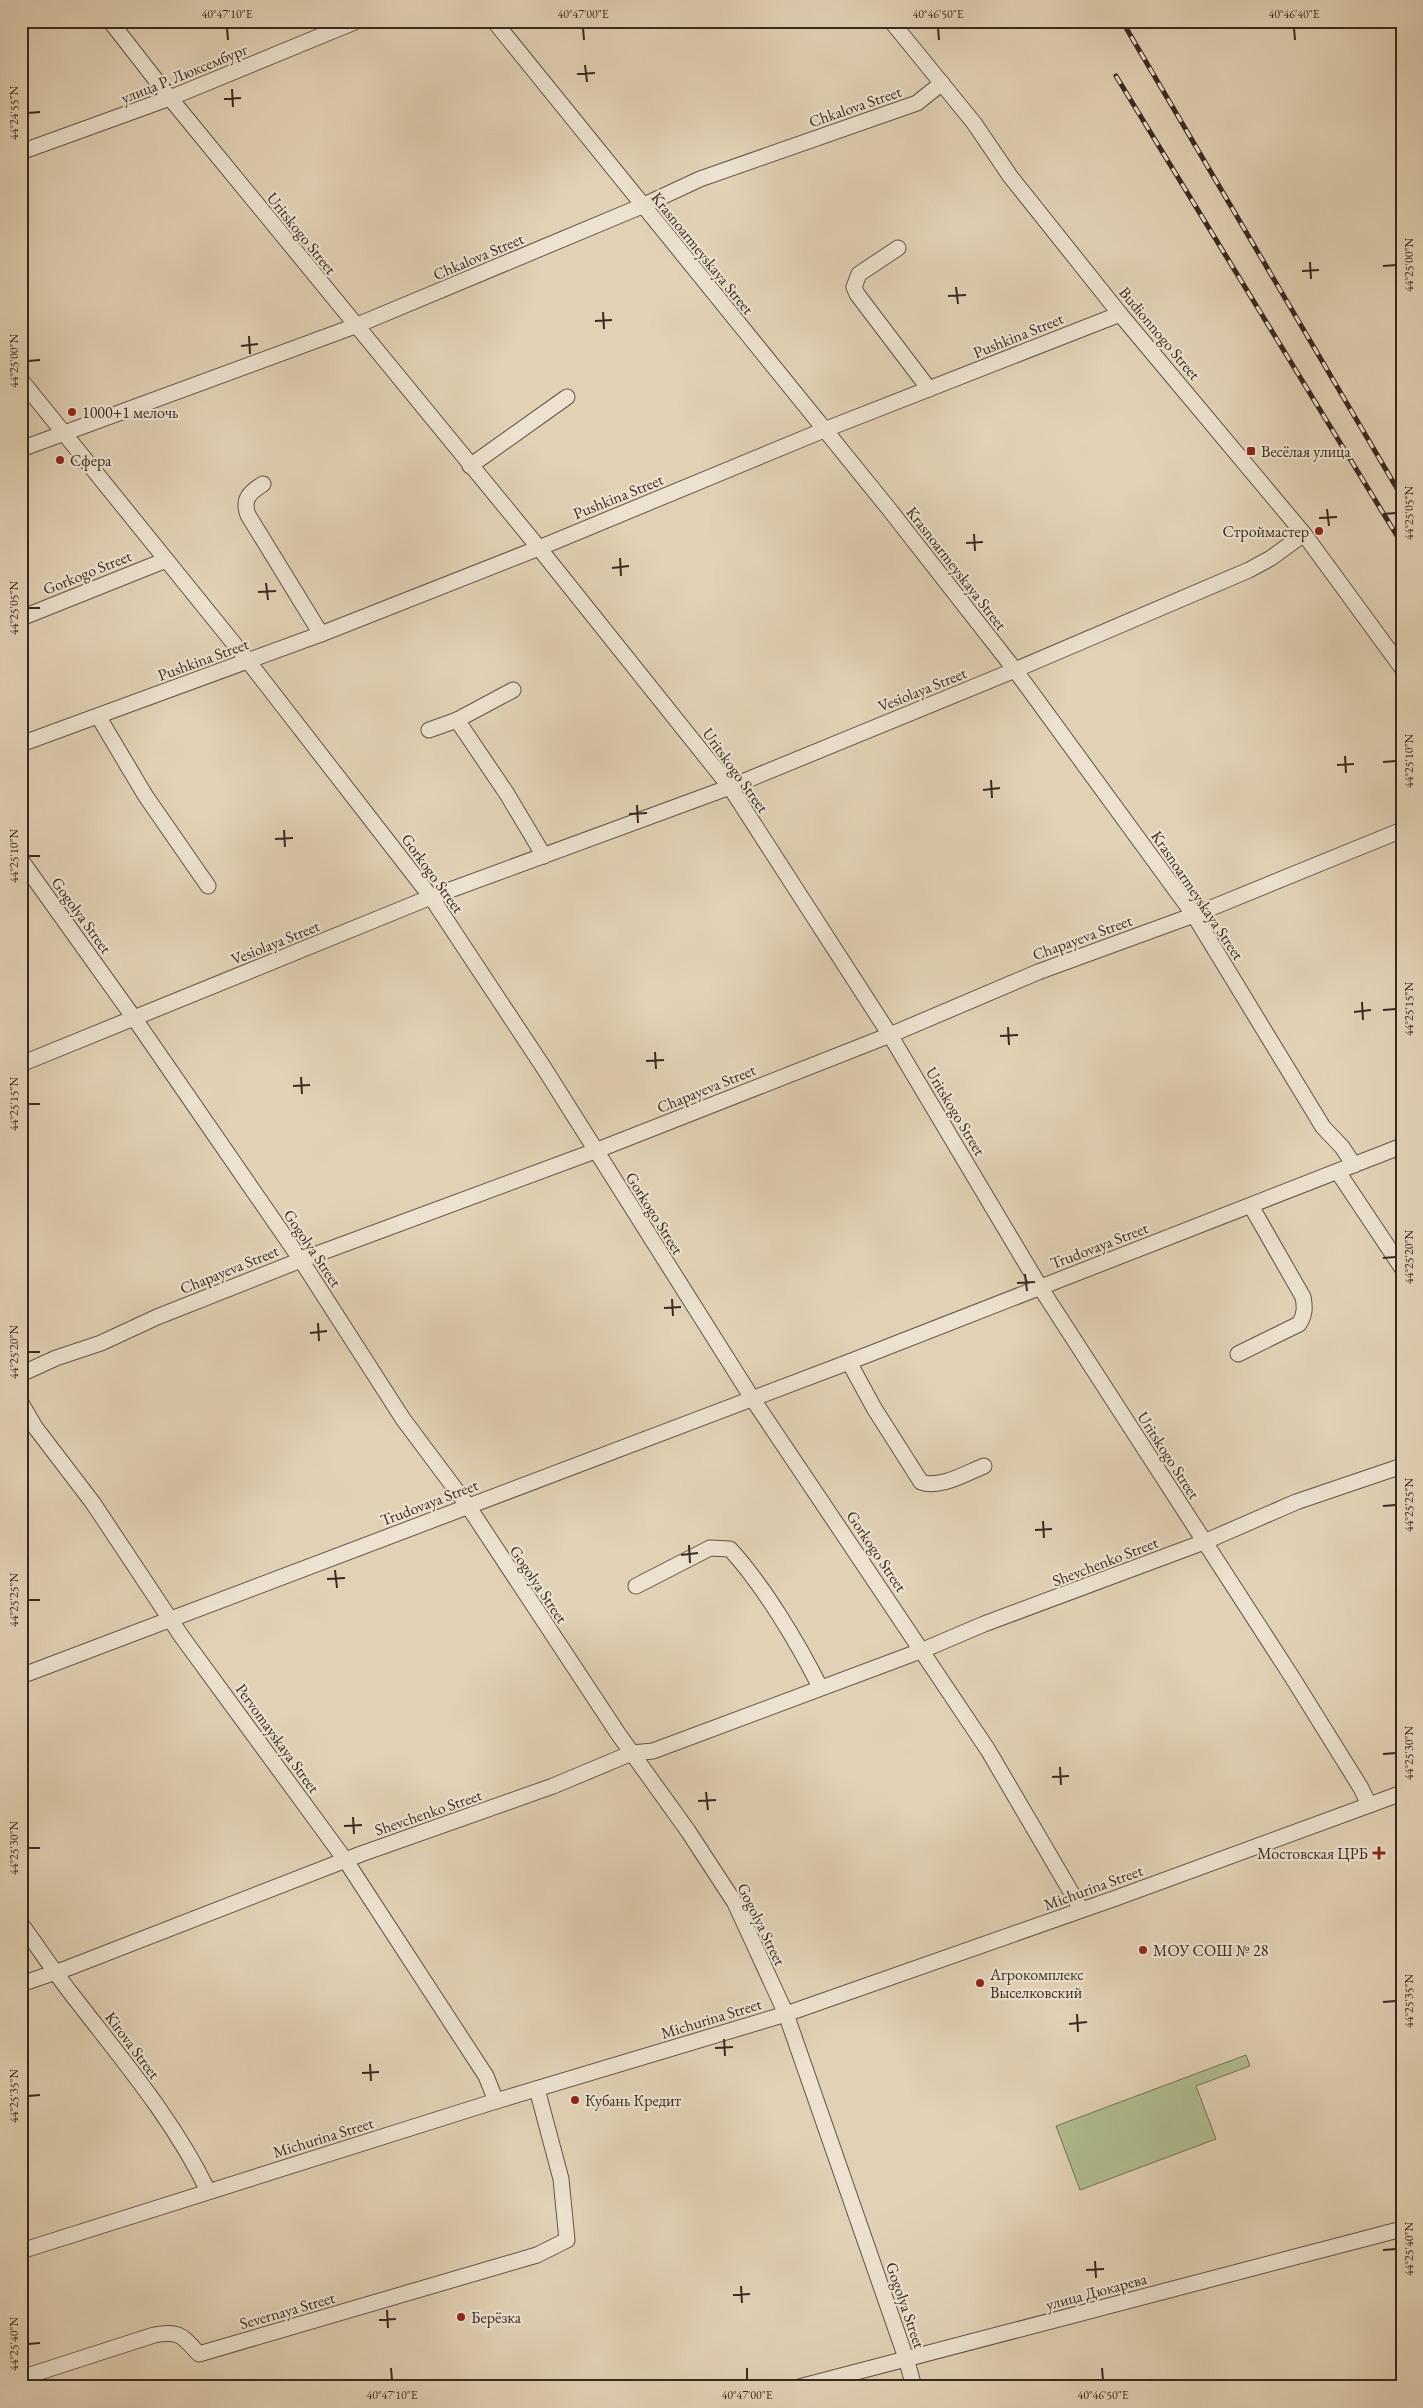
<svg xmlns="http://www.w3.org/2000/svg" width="1423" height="2408" font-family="'EB Garamond',serif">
<rect width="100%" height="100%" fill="#e2d2b5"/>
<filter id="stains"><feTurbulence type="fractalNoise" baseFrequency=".004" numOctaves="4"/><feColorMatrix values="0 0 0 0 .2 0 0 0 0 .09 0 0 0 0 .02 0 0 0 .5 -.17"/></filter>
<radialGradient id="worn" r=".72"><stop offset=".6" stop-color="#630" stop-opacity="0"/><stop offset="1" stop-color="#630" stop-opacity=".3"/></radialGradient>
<path fill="#b0bd90" stroke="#747358" d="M1246,2055L1250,2066L1196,2086L1216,2139L1080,2190L1056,2126Z"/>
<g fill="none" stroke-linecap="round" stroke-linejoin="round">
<defs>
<g id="minor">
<path d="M110,21L170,98L539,548L730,787L890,1035L1040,1287L1292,1677L1361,1788L1369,1805"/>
<path d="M494,21L889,509L1015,670L1194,915L1323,1127L1342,1147L1354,1165"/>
<path d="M891,21L974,123L1010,176L1120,314L1304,534L1402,668"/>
<path d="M21,152L170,98L357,21"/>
<path d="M898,248L859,274L854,287L857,294L929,389"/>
<path d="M21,380L248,661L431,897L544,1068L752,1398L988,1750L1081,1909"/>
<path d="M21,449L355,326L642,206L700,179L917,103L942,83"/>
<path d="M470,466L567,397"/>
<path d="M263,484C250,492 242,499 248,515L321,634"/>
<path d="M21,618L166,560"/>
<path d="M98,716L145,795L208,886"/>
<path d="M457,720L507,794L544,856"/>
<path d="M429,730L457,720L513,690"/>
<path d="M21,744L321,634L539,548L824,430L1120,314"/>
<path d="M21,860L134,1018L301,1260L403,1419L468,1506L619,1735L688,1831L735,1903L786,2014L906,2358L914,2387"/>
<path d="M21,1064L431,897L730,787L1015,670L1249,570L1271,558L1304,534"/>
<path d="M1338,1172L1402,1268"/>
<path d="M1238,1354L1299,1324C1305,1315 1305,1307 1303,1297L1251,1206"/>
<path d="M849,1362L874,1408L921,1482C940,1489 966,1473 984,1466"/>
<path d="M21,1374L56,1358L101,1343L157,1317L301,1260L595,1151L890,1035L1038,972L1194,915L1402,830"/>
<path d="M21,1403L35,1427L93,1503L182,1637L346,1861L486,2076L496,2101"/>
<path d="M636,1586L710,1548L730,1549C763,1585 798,1643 820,1687"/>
<path d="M21,1676L849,1362L1402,1146"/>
<path d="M21,1924C38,1947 53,1970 70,1992C119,2056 173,2118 208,2191"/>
<path d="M21,1984L68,1968L361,1854L553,1786L632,1753L653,1751L923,1650L984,1624L1204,1542L1296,1502L1402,1466"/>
<path d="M21,2251L496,2101L786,2014L1116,1898L1402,1793"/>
<path d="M21,2378L154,2335C180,2330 182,2336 199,2354L537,2255L567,2240L561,2179L537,2089"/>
<path d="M799,2387L1402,2229"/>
</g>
</defs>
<use href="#minor" stroke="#635346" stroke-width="17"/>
<use href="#minor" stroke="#ece2cf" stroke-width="15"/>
<defs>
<g id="rail">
<path d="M1122,21L1402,497"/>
<path d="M1116,76L1402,544"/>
</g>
</defs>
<use href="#rail" stroke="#392921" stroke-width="5"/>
<use href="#rail" stroke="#ece2cf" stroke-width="3" stroke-dasharray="9" stroke-linecap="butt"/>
</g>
<path fill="none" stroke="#392921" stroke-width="2" d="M227,28L228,40M583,28L584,40M938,28L939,40M1294,28L1295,40M585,65L587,82M577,74L595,73M232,89L233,107M224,99L241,98M28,113L40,112M1310,262L1311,279M1383,266L1396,265M1302,271L1319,270M956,287L958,304M948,296L966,295M603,312L604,329M595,321L612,320M249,336L250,354M241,346L258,344M28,361L40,360M1327,509L1329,526M1383,514L1396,513M1319,518L1337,517M974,534L975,551M966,543L983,542M620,558L621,576M612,568L629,566M266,583L268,600M258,592L276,591M28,608H40M1345,756L1346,773M1383,762L1396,761M1337,765L1354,764M991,780L992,798M983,790L1000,788M637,805L638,823M629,814L647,813M284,830L285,847M275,839L293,838M28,856H40M1362,1002L1363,1020M1383,1010L1396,1009M1354,1012L1371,1010M1008,1027L1009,1045M1000,1036L1018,1035M655,1052L656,1069M646,1061L664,1060M301,1077L302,1094M293,1086L310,1085M28,1104H40M1383,1258L1396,1257M1025,1274L1027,1291M1017,1283L1035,1282M672,1299L673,1316M664,1308L681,1307M318,1323L319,1341M310,1333L327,1331M28,1352H40M1383,1506L1396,1505M1043,1521L1044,1538M1035,1530L1052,1529M689,1545L690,1563M681,1555L698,1553M335,1570L337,1588M327,1579L345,1578M28,1600H40M1383,1754L1396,1753M1060,1767L1061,1785M1052,1777L1069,1776M706,1792L708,1810M698,1801L716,1800M353,1817L354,1834M344,1826L362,1825M28,1848H40M1383,2002L1396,2001M1077,2014L1078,2032M1069,2024L1087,2022M724,2039L725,2056M715,2048L733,2047M370,2064L371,2081M362,2073L379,2072M28,2096L40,2095M1383,2250L1396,2249M1095,2261L1096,2278M1086,2270L1104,2269M741,2286L742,2303M733,2295L750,2294M387,2310L388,2328M379,2320L396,2319M28,2344L40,2343M391,2368L392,2380M747,2368V2380M1102,2368L1103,2380"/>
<g fill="#8f2418" stroke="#ece2cf" stroke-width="2">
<circle cx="72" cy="412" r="5"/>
<rect x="1246" y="446" width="10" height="10" rx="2.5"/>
<circle cx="60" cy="460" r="5"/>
<circle cx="1319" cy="531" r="5"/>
<path d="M1376.5 1845.5h5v5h5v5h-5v5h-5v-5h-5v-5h5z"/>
<circle cx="1143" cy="1950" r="5"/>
<circle cx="980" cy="1983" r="5"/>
<circle cx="575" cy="2100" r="5"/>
<circle cx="461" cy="2317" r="5"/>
</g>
<g text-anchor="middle" stroke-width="4.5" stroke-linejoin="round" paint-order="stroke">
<g font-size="16" fill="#392921" stroke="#ece2cf">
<text transform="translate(184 73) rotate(-22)" y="6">улица Р. Люксембург</text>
<text transform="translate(855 106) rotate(-19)" y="6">Chkalova Street</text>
<text transform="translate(302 233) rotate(51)" y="6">Uritskogo Street</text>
<text transform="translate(703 253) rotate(51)" y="6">Krasnoarmeyskaya Street</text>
<text transform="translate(478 256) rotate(-23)" y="6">Chkalova Street</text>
<text transform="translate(1160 333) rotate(50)" y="6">Budionnogo Street</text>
<text transform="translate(1018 335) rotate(-22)" y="6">Pushkina Street</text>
<text transform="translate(618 496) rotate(-22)" y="6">Pushkina Street</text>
<text transform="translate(957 568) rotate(52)" y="6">Krasnoarmeyskaya Street</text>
<text transform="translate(87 572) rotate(-22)" y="6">Gorkogo Street</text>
<text transform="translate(203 659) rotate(-20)" y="6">Pushkina Street</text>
<text transform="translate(922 689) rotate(-22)" y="6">Vesiolaya Street</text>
<text transform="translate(736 770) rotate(54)" y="6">Uritskogo Street</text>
<text transform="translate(433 873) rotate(54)" y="6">Gorkogo Street</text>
<text transform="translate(1198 895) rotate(56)" y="6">Krasnoarmeyskaya Street</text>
<text transform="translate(82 915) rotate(54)" y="6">Gogolya Street</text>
<text transform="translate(1082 937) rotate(-20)" y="6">Chapayeva Street</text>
<text transform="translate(275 942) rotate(-22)" y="6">Vesiolaya Street</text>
<text transform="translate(706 1088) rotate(-22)" y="6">Chapayeva Street</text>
<text transform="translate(956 1111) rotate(59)" y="6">Uritskogo Street</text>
<text transform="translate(655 1213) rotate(58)" y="6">Gorkogo Street</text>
<text transform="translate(1099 1245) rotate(-21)" y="6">Trudovaya Street</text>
<text transform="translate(313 1248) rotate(56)" y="6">Gogolya Street</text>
<text transform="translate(229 1269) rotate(-22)" y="6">Chapayeva Street</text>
<text transform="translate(1169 1455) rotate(57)" y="6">Uritskogo Street</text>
<text transform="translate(429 1502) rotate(-21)" y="6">Trudovaya Street</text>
<text transform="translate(877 1551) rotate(56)" y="6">Gorkogo Street</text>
<text transform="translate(1105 1561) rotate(-21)" y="6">Shevchenko Street</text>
<text transform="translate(539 1584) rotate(56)" y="6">Gogolya Street</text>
<text transform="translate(278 1738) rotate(54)" y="6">Pervomayskaya Street</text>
<text transform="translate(428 1812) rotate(-19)" y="6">Shevchenko Street</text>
<text transform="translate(1093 1887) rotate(-20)" y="6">Michurina Street</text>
<text transform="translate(762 1924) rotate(64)" y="6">Gogolya Street</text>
<text transform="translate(711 2018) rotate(-17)" y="6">Michurina Street</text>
<text transform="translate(133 2045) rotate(53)" y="6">Kirova Street</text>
<text transform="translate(323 2137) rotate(-17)" y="6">Michurina Street</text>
<text transform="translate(1096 2291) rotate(-15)" y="6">улица Дюкарева</text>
<text transform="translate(906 2305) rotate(71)" y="6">Gogolya Street</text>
<text transform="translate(287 2310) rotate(-16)" y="6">Severnaya Street</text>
</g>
<g font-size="16" fill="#392921" stroke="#ece2cf" text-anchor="start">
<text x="82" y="418">1000+1 мелочь</text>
<text x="1261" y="457">Весёлая улица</text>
<text x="70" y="466">Сфера</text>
<text x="1309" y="537" text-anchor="end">Строймастер</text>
<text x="1368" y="1859" text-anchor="end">Мостовская ЦРБ</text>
<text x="1153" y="1956">МОУ СОШ № 28</text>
<text x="990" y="1980">Агрокомплекс<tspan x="990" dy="18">Выселковский</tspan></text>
<text x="585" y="2106">Кубань Кредит</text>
<text x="471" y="2323">Берёзка</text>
</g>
</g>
<rect width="1423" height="2408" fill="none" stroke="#e2d2b5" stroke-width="55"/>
<rect x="28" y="28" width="1368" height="2352" fill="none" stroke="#392921" stroke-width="2"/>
<g font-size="12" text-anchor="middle" fill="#392921">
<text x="227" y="18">40°47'10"E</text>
<text x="583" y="18">40°47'00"E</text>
<text x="938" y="18">40°46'50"E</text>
<text x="1294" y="18">40°46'40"E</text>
<text transform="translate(14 113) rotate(-90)" y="4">44°24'55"N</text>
<text transform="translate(1409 265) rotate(-90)" y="4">44°25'00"N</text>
<text transform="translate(14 361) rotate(-90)" y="4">44°25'00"N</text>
<text transform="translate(1409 513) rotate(-90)" y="4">44°25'05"N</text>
<text transform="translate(14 608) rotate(-90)" y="4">44°25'05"N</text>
<text transform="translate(1409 761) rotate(-90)" y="4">44°25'10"N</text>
<text transform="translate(14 856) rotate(-90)" y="4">44°25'10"N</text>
<text transform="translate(1409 1009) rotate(-90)" y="4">44°25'15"N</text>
<text transform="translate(14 1104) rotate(-90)" y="4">44°25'15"N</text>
<text transform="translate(1409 1257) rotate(-90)" y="4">44°25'20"N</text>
<text transform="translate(14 1352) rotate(-90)" y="4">44°25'20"N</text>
<text transform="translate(1409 1505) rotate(-90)" y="4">44°25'25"N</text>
<text transform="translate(14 1600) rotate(-90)" y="4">44°25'25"N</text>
<text transform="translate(1409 1753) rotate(-90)" y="4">44°25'30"N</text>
<text transform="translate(14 1848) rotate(-90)" y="4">44°25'30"N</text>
<text transform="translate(1409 2001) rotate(-90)" y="4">44°25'35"N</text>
<text transform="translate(14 2096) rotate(-90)" y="4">44°25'35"N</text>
<text transform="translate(1409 2249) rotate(-90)" y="4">44°25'40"N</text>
<text transform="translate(14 2344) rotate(-90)" y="4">44°25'40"N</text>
<text x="392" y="2399">40°47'10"E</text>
<text x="747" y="2399">40°47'00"E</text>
<text x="1103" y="2399">40°46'50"E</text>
</g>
<rect width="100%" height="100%" filter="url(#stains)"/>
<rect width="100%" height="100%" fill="url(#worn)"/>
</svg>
